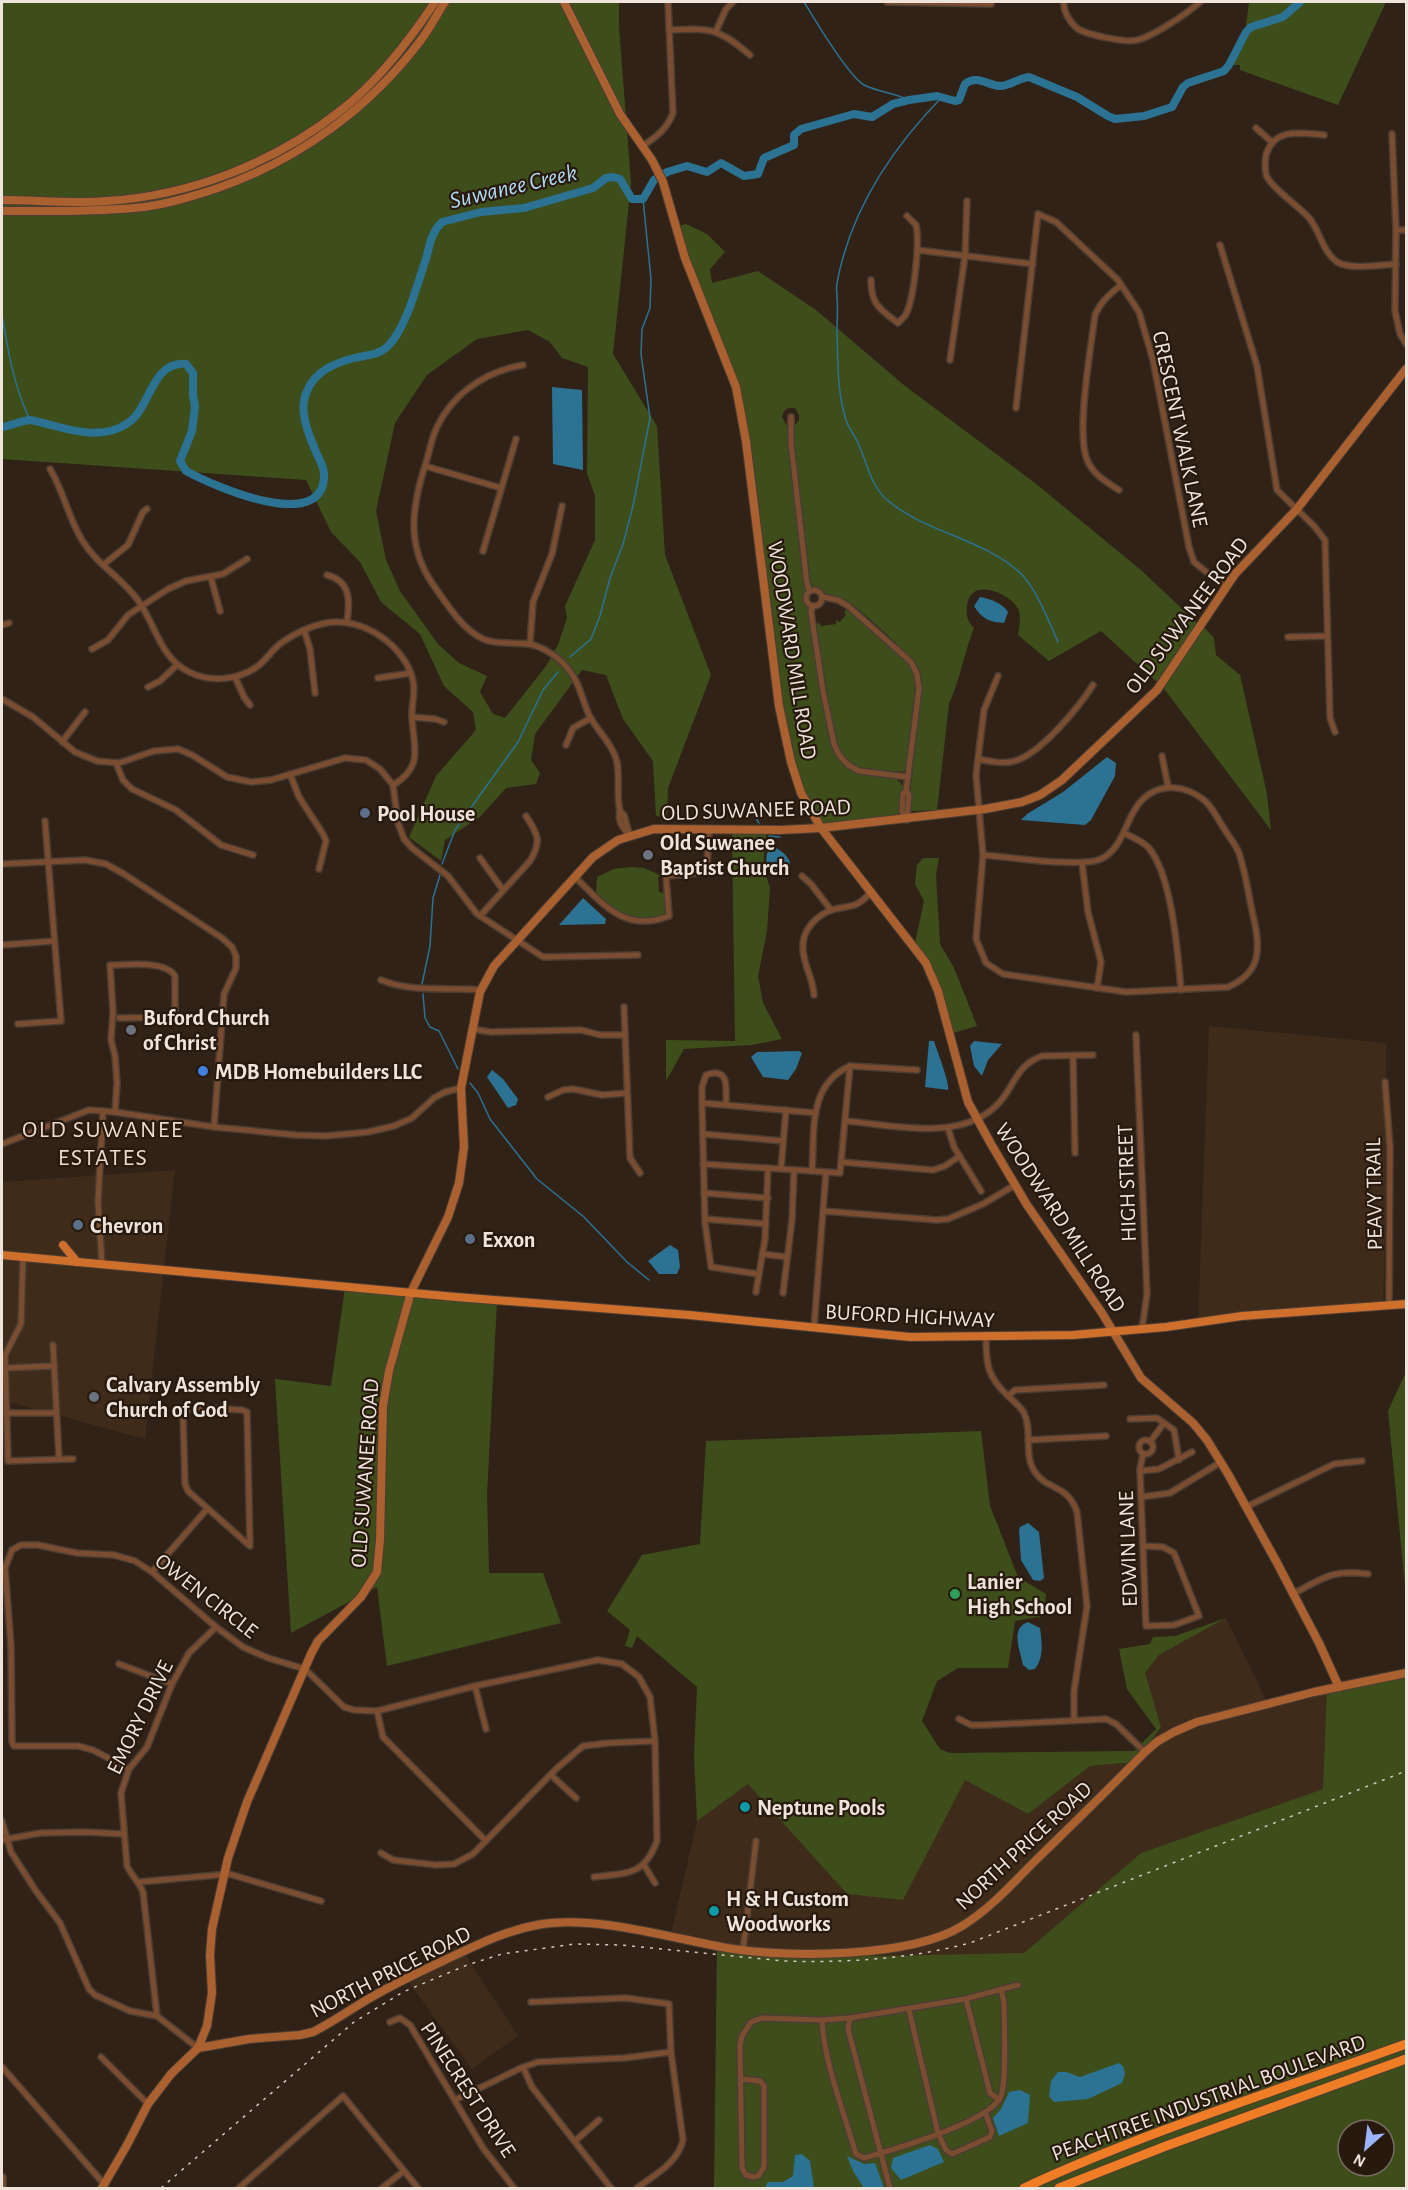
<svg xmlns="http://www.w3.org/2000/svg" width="1408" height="2190" font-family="'Alegreya Sans',sans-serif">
<rect width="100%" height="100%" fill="#312217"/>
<g fill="#3e2b1a">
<path d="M1209,1026L1386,1043L1387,1160L1383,1306L1198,1323Z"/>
<path d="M175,1170L145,1439L2,1400V1182Z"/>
<path d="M1226,1618L1267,1702L1327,1688L1323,1789L1141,1853L1024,1953L782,1958L717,1946L671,1934L697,1821L748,1783L847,1894L965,1780L1028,1814L1090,1766L1135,1762L1161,1727L1144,1674L1159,1655Z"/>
<path d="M459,1945L518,2036L472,2069L405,1977Z"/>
</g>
<g fill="#3e4e1b" fill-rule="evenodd">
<path d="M2,2H619V27L631,183L613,354L657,426L665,555L711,675L668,788L667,817L656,816L653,761L623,719L606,675L582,670L535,734L531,760L540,773L536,784L506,788L480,817L445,840L441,861L409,837L436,776L476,730L473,712L444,686L420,634L381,602L360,562L331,532L306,480L2,459ZM528,330L550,342L562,358L588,367L587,473L595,496V540L565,606L567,618L558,645L546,666L505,718L493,714L480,692L487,676L459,663L438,644L400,591L386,560L376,511L395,423L427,375L477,339Z"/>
<path d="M1249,2H1386L1338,105L1240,70V65H1229L1245,34Z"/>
<path d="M686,224L707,234L725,252L710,269L712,283L758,271L816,310L905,386L1035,483L1142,571L1197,623L1158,683L1101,631L1049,661L1018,635C1019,628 1021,618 1019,611C1015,596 970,574 967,606C966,615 967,621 974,628C964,653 960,680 949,704L937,810L913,811L909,807V802L922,687C922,679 920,671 916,665C910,654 856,605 844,599C832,594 820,594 811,584L792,429L799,420V415L795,408H788L784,411L782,417L787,426L806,589L804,599L809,611L818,675L832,749C845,775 870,775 896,778L903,786L900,812L896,817L828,824L821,822L807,800L799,779L778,685L742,402L695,278L677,227Z"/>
<path d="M846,610H850L906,660L912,669L916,679L906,769L903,772L860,768L843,757L836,744L816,626L819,622L821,626L836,624V620L840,622L846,615L844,613Z"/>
<path d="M1202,625L1214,638L1216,655L1240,675L1267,794L1271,830L1162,686Z"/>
<path d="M770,828L766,836L763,867L770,888L767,931L758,976L763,1003L782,1039L752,1045L684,1049L666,1081V1040L735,1041L732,829Z"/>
<path d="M923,858H939L936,875L940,944L954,968L977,1026L953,1033L935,975L915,943L924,901L915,884L917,865Z"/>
<path d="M630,867L644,868L662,876L658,877L659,892L664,893L667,914L656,920L624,917L596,895L597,877L614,869Z"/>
<path d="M345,1288L497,1302L487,1494L489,1573H543L561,1623L387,1666L377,1587L291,1633L275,1379L331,1386Z"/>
<path d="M1406,1372V1596L1388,1411Z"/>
<path d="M981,1431L990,1506L1018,1577L1046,1594L1044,1616L1015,1621L1008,1668H958L937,1681L922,1721L940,1749L950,1753L1134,1751L1156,1729L1127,1689L1119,1649L1150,1644L1153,1637L1175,1636L1226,1618L1159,1655L1145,1673L1161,1727L1135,1762L1090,1766L1028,1814L965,1780L903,1900L847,1894L748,1784L697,1821L694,1756L697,1687L637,1636L632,1648L625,1646L630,1630L607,1611L642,1555L700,1544L706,1441Z"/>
<path d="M1406,1673V2188H714L717,1946L782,1958L1024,1953L1141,1853L1323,1789L1327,1688ZM1348,2130H1384V2166H1348Z"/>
</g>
<g fill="#2b7293">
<path d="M552,387L582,390L583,470L553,464Z"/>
<path d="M980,597C991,599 1002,603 1008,612L1004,623C989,622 982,619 974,606Z"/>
<path d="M1107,757L1116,763L1115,776L1091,820L1085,825L1021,820L1027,814L1063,792Z"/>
<path d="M772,846C783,851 796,861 787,873L771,874C765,865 764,853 772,846Z"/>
<path d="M583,898L606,919L605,924L559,925Z"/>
<path d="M929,1041H934C937,1051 950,1083 948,1090L925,1087Z"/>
<path d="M974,1041L1002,1044L988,1060L982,1076L974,1066L970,1046Z"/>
<path d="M799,1051L802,1053L796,1069L788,1080L763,1077L751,1057L757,1052Z"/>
<path d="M492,1070L503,1079L518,1099L516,1105L508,1108L487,1077Z"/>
<path d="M670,1245L678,1250L680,1267L677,1274H659L648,1261Z"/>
<path d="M1028,1523L1039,1532L1044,1578L1040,1581L1033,1580L1021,1560L1019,1530L1020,1527Z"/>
<path d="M1028,1622L1040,1628C1042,1643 1044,1657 1035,1669L1029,1670L1023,1665C1020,1650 1010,1628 1028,1622Z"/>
<path d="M1119,2063L1123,2066L1125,2074L1122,2083L1088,2099L1054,2102L1049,2096L1051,2081L1058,2072H1066L1080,2077Z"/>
<path d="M1020,2090L1030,2095L1028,2123L999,2136L993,2118L1001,2109L1009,2092Z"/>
<path d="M930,2145L938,2149L944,2162L901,2180L891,2168L893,2158Z"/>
<path d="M802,2154L810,2161L814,2188H765L768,2182H783L793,2176L795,2155Z"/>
<path d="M847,2156L864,2164L875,2163L884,2188H864L853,2171Z"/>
</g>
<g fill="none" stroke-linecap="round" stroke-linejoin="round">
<g stroke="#2b7293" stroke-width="1.5">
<path d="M804,2C815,20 848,76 864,85C878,92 895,93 909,100"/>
<path d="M943,96C892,148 850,212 837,283C836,288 837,292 837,297C838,309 837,321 837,333C838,363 837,394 847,423C850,430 855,436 858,443C867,462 870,484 886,499C924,533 990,540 1024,577C1038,593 1049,622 1058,642"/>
<path d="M2,315C8,351 14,387 30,420"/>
<path d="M570,657L591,639L600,616L610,578L623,544L633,506L650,418L641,354L642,329L650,308L651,279L643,199"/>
<path d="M750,809L759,823"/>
<path d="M769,836L780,837"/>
<path d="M442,864L455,830L518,742L543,690L558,672"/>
<path d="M422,984L430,946L433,898L440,875"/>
<path d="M423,994L425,1018L430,1027L439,1031L458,1069"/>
<path d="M470,1083L478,1093L490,1119L537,1179L584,1217L627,1262L649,1280"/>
</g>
<path stroke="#2b7293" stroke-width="8" d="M2,427C11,426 20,421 29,420C35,420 45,424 51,425C76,432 105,439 128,423C151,408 151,361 186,364L193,373V396L195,406L192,431L180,461L186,471C213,486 327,536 324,473C323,465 319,459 316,452C308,433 298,410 307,391C315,371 335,363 354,358C366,355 378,356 388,346C407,327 417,284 426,259C430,244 431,233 442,222L481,212L524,208L593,188L606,178L613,177L620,179L632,199H643L654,180L667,172L687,166L707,172L721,163L744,176L758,174L764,158L794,145V135L801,129L854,114L872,117L893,104L909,100L937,96L955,101L959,100L965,84C977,74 988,86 1001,86C1011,85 1019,78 1029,77L1077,97L1108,116L1115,119L1144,116L1172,107L1183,87L1188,83L1224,71L1229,65L1246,32L1251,27L1283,17L1300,2"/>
<defs>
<g id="street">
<path d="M887,2L991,4"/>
<path d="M1064,2C1063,11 1070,23 1078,29C1088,35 1126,43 1137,40C1152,37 1188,13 1200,2"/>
<path d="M669,30C711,28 718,28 750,55"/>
<path d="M716,31L726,9L733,2"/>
<path d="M1256,128L1272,142"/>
<path d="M1392,134L1396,230L1395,311L1400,334L1406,344"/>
<path d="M1324,135C1302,133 1274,127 1266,155C1265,162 1264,170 1267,177C1273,189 1300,207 1310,219C1320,232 1323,252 1337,262C1350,270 1381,265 1396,264"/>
<path d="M643,146C657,136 667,129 673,113L668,2"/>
<path d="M1396,230H1406"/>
<path d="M1220,245L1257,366L1277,490L1314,526L1325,540L1330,718L1335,732"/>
<path d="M917,250L1033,264"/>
<path d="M871,280C871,305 880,309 898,323C898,323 904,317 905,316C914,301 920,242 916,225L907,216"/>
<path d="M950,360L965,256L967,201"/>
<path d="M523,365C483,372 449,396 434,434C430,446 428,458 424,469C411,511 407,548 434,586C447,604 462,629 483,639C497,645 513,642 528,644C543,646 560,658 569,670C580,683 582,700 589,715C597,731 613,744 617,762C620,778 616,795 620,811C617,821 623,828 629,835"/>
<path d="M1016,408L1038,214L1056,222L1118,280L1139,312L1153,360L1189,547L1194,562L1225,587"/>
<path d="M791,417V443L807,584L810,591"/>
<path d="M425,466L501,488"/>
<path d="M50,469C64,492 68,517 82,540C96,564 121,577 137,599C156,624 159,657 189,672C211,683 239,680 258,666C267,659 272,650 281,643C294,634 310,626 326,623C362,616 406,646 413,681C416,693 411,705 412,717C413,746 425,766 393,785"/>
<path d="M1119,490C1108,483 1094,475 1088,462C1075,436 1091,347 1095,315C1101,301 1110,294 1121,285"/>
<path d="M483,551L516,439"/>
<path d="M103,565L128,545L143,512L147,509"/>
<path d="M327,575C351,581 350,601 347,622"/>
<path d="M211,578L220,611"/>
<circle cx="814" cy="598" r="8"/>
<path d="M823,597L838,600L848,606L911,662L917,674L919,689L906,791L909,795L907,820"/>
<path d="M812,606L811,612L823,691L834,744L839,755L848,765L859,771L908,777"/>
<path d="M2,625L9,623"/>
<path d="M304,630L310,649L315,693"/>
<path d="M1288,637L1327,636"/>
<path d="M530,644L533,602L552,554L562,506"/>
<path d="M92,649L108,640L128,615L168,589L186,581L223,574L247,559"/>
<path d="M235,677L244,697L250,705"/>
<path d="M378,678L411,673"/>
<path d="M148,687L160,681L177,665"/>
<path d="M2,699L33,717L75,752L97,761L119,763L154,751L178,749L192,755L227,777L251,782L271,780L345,758L366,760L380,769L393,785L398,823L404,839L412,848L448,876L477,914L543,957L638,955"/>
<path d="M412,717L435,719L444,722"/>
<path d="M62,742L85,712"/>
<path d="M566,745L573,728L591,718"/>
<path d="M1162,756L1168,786"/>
<path d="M978,759C992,762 1008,765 1020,759C1044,749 1079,707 1093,685"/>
<path d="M116,763L123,780L132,789L176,810L221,845L253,855"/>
<path d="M290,774L299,797L323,834L326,841L319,869"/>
<path d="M906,791L903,794L902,811L907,820"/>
<path d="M620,811L624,815L629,833"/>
<path d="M1124,833C1132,837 1142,841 1148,847C1172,874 1178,954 1181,990"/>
<path d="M983,855C1009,857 1080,868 1101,859C1125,847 1125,817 1142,800C1160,782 1185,785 1204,800C1212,806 1218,820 1225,830C1229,837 1236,845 1239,853C1246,874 1249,898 1254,920C1261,951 1260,973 1228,987L1126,992L1003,974L986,963L976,939L983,855L976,775L984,710L998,676"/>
<path d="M480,858L503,890"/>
<path d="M1082,863L1088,912L1101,962L1097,988"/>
<path d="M2,864L85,860L106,864L124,874L222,938L232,947L236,956V968L224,994L214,1127"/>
<path d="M802,876L811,884L831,910"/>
<path d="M575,877C604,905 625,933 669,916L666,876L699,873L707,868L709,829"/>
<path d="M480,916L530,861C542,841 538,834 526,816"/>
<path d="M2,945L54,941"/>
<path d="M381,980C413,993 447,987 481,990"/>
<path d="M814,995C813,978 804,966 803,950C801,930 817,914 835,909C842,907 851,907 857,904C863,901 868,895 872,892"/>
<path d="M624,1007L630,1158L640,1173"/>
<path d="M18,1024L61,1021L45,821"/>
<path d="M472,1029L491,1032L581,1030L600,1035H625"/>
<path d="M1136,1035L1147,1294L1142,1329"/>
<path d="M1073,1055L1075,1153"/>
<path d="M850,1066L840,1173L812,1171C815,1132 807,1085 850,1066Z"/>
<path d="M850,1066L917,1070"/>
<path d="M1385,1082L1390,1148L1389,1306"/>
<path d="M548,1097L563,1090L573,1089L602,1095L627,1093"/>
<path d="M702,1103L705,1223L711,1267L758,1274"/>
<path d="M726,1105C726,1089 730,1066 706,1075L702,1087V1103C740,1106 778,1110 816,1113"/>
<path d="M115,1112L117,1083L115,1056L111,1040L113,1011L110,965C128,965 165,960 175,976V1017L119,1018"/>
<path d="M846,1121C893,1125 958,1142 996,1106C1015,1088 1014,1066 1042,1056L1093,1055"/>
<path d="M948,1128L954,1147L981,1191"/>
<path d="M703,1134L783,1141"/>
<path d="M2,1144L89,1110L115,1112L214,1127L296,1135L325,1136L368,1132L394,1126L412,1118L434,1098L445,1092L461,1088"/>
<path d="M841,1162L933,1170L945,1166L960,1156"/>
<path d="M703,1164L812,1171"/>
<path d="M781,1169L786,1110"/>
<path d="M826,1172L823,1211L936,1220L948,1219L983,1204L1015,1185"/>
<path d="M704,1193L768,1198"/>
<path d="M705,1219L766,1224"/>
<path d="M762,1254L787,1257"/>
<path d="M23,1257L21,1324L5,1355L8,1461L73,1459"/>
<path d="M102,1264L98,1202L103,1111"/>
<path d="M756,1292L765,1239L768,1168"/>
<path d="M783,1293L792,1220L794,1170"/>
<path d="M814,1328L823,1211"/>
<path d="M986,1337C986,1365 987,1376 1008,1396C1013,1401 1021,1407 1024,1413C1033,1431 1023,1455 1035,1472C1047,1491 1067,1483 1077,1512L1087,1606L1074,1691V1720"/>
<path d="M53,1345L59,1459"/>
<path d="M5,1368L54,1366"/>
<path d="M1008,1396L1015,1390L1104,1385"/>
<path d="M190,1407L242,1410L247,1412L250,1546L188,1491L185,1484L183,1415Z"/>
<path d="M6,1413H56"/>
<path d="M1130,1419L1157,1418L1174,1430L1179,1460"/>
<path d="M1028,1440L1106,1436"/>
<circle cx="1146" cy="1447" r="7"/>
<path d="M1150,1442L1164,1423"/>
<path d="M1143,1454L1140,1469L1146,1626L1174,1625L1199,1616L1174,1553L1163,1547L1143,1546"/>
<path d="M1140,1471L1159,1469L1192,1452"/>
<path d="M1141,1497L1170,1493L1221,1462"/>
<path d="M1246,1507L1334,1464L1362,1461"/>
<path d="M152,1572L207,1509"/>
<path d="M1293,1594C1323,1578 1332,1569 1368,1574"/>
<path d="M119,1664L172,1684"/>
<path d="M475,1686L486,1729"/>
<path d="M377,1711L383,1737L486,1841"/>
<path d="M959,1719L971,1725H984L1106,1719L1116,1724L1145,1752"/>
<path d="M129,1769L93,1750L78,1746H14L12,1742L11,1646L5,1568L12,1550L21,1545H38L77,1553L114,1555L135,1561L152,1572L216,1627L243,1647L268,1658L305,1669L344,1707L354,1710L377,1711L475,1686L598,1660L622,1664L639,1677L650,1697L655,1741L657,1841C644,1876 627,1873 594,1877"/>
<path d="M551,1775L576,1798"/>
<path d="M2,1821L11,1852L36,1891L60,1923L89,1989L95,1995L130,2011L157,2016L198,2048"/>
<path d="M2,1840L40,1833L85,1832L124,1834"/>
<path d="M381,1853L393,1860L436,1865L454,1864L473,1854L556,1769L583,1746L608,1743L655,1741"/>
<path d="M644,1865L655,1883"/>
<path d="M139,1882L229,1874L321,1901"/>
<path d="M743,1950L756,1841"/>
<path d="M966,1999L990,2093L999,2100"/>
<path d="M531,2002L626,1998L669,2004L671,2052L683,2140C678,2163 654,2175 637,2188"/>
<path d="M909,2010L938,2133L946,2150L952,2154L990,2137L992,2131L985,2112"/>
<path d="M157,2016L143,1892C139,1882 132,1876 127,1866L121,1793L129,1769L147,1747L172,1684L189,1653L216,1627"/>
<path d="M850,2018L848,2029L890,2188"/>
<path d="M822,2020C824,2062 844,2113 856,2154L864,2158C892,2150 991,2122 1001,2096C1007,2078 1004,2024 1004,2003L1001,1989"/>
<path d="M390,2022L400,2018L410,2025L483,2148L514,2188"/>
<path d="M101,2057L148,2104"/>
<path d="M2,2067L104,2184"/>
<path d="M523,2067L532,2087L611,2188"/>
<path d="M741,2079L760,2081L764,2086V2167L758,2176L753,2177L746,2175L742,2168L740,2045L742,2036L751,2022L762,2018L822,2020L850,2018L965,1999L1018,1985"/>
<path d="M455,2100L521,2068L538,2062L624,2058L671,2052"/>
<path d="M575,2141L599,2120"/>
<path d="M3,2177V2188"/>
<path d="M239,2188L343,2096L418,2188"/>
<path d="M382,2188L404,2171"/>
</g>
<g id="secondary">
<path d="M564,2L620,114L652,160L663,182L685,258L736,387L746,441L779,706L791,762L801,793L821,828L926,963L938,991L968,1102L991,1144L1027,1205L1102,1313L1141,1378L1193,1423L1207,1440L1228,1474L1276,1561L1319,1643L1339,1687"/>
<path d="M2,200C36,200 72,204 106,201C190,196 274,163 340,111C378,82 409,41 435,2"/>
<path d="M2,211C45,211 90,212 134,208C162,206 191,197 218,188C298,160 369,109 421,40C430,28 437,14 445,2"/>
<path d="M198,2048L249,2039L300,2035L313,2032C333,2022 351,2009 370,1998C394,1984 419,1972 445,1960C475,1946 504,1931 537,1925C593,1914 670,1938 727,1948C786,1958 910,1958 962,1926C990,1909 1012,1884 1035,1861C1072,1825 1109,1789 1145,1752L1158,1741L1174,1732L1197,1722L1314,1692L1406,1673"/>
<path d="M102,2188L127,2145L148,2104L171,2074L198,2048L207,2026L212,1993L210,1955L212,1929L228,1858L247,1802L311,1654L318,1641L361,1597L377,1572L380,1540L383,1406L389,1371L411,1292L448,1217L459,1183L464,1147L461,1088L480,992L494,966L593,857L618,840L654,829L780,830L821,828L985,809L1022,802L1040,795L1062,780L1157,690L1235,574L1297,509L1406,369"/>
</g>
<g id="primary">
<path d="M63,1245L77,1262"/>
<path d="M2,1255L456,1297L689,1315L910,1337L1073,1335L1166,1327L1242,1316L1406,1304"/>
</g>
<g id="highway">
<path d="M1024,2188C1147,2131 1279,2090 1406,2044"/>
<path d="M1059,2188L1166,2146L1406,2059"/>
</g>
</defs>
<use href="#street" stroke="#4b3d33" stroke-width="8"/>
<use href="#secondary" stroke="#4b3d33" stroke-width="10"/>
<use href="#primary" stroke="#4b3d33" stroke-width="10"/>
<use href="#highway" stroke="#4b3d33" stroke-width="11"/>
<use href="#street" stroke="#7b4d30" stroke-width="5"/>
<use href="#secondary" stroke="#aa602f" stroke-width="8"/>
<use href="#primary" stroke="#ce6f2c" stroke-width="8"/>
<use href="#highway" stroke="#ef7d25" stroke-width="9"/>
<path stroke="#d3c8c0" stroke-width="1.5" stroke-dasharray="3 6" stroke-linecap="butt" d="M161,2188L354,2022L403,1992L467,1965L502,1954L574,1944L621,1945L784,1961C848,1963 908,1959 970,1943L1406,1771"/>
</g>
<g fill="#5c6f8a" stroke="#27190d" stroke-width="2">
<circle cx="365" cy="813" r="6"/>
<circle cx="78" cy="1225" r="6"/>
<circle cx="470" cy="1239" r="6"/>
</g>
<g fill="#6b7280" stroke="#27190d" stroke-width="2">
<circle cx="648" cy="855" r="6"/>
<circle cx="131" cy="1030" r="6"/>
<circle cx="94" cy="1397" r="6"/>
</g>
<circle fill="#3f7fe0" stroke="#27190d" stroke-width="2" cx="203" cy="1071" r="6"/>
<circle fill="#2e9e5b" stroke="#27190d" stroke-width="2" cx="955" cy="1594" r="6"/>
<g fill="#0f9aa8" stroke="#27190d" stroke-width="2">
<circle cx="745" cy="1807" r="6"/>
<circle cx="714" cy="1911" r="6"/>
</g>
<g text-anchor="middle" stroke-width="4.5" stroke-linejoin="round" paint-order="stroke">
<g font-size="22" fill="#eee4dc" stroke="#27190d">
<text transform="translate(1181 429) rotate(78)" y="8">CRESCENT WALK LANE</text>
<text transform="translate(1186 615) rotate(-53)" y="8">OLD SUWANEE ROAD</text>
<text transform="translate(793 650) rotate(81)" y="8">WOODWARD MILL ROAD</text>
<text transform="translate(756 809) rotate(-2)" y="8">OLD SUWANEE ROAD</text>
<text transform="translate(1126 1183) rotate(-92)" y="8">HIGH STREET</text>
<text transform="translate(1373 1194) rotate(-91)" y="8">PEAVY TRAIL</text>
<text transform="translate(1061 1217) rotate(57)" y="8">WOODWARD MILL ROAD</text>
<text transform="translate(910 1315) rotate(3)" y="8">BUFORD HIGHWAY</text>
<text transform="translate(364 1473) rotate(-86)" y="8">OLD SUWANEE ROAD</text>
<text transform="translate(1127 1549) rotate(-92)" y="8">EDWIN LANE</text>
<text transform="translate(207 1595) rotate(38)" y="8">OWEN CIRCLE</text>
<text transform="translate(139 1717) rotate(-64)" y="8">EMORY DRIVE</text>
<text transform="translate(1023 1845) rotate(-43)" y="8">NORTH PRICE ROAD</text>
<text transform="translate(390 1971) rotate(-27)" y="8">NORTH PRICE ROAD</text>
<text transform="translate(469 2089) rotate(57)" y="8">PINECREST DRIVE</text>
<text transform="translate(1208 2097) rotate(-20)" y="8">PEACHTREE INDUSTRIAL BOULEVARD</text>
</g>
<g font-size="22" font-weight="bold" fill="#eee4dc" stroke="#27190d" text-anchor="start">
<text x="377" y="821">Pool House</text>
<text x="660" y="850">Old Suwanee<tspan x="660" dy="25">Baptist Church</tspan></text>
<text x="143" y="1025">Buford Church<tspan x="143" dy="25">of Christ</tspan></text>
<text x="215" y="1079">MDB Homebuilders LLC</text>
<text x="90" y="1233">Chevron</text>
<text x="482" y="1247">Exxon</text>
<text x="106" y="1392">Calvary Assembly<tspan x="106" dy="25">Church of God</tspan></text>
<text x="967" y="1589">Lanier<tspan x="967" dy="25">High School</tspan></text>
<text x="757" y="1815">Neptune Pools</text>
<text x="726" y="1906">H &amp; H Custom<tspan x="726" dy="25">Woodworks</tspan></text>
</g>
<g font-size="24" font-style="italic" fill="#aed9f0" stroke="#27190d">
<text transform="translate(513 186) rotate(-13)" y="8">Suwanee Creek</text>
</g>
<g font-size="24" letter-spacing="1.5" fill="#edd9ca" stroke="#27190d">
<text x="103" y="1137">OLD SUWANEE<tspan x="103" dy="28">ESTATES</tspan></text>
</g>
</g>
<rect width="1408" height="2190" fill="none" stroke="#eee4dc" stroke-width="6"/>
<g transform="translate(1366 2148) rotate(208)"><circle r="28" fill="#27190d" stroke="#776a60" stroke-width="1.5"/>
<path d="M0-4.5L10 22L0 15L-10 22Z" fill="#9ab5fd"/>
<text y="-9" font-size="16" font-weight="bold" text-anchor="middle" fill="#eee4dc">N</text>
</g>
</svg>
